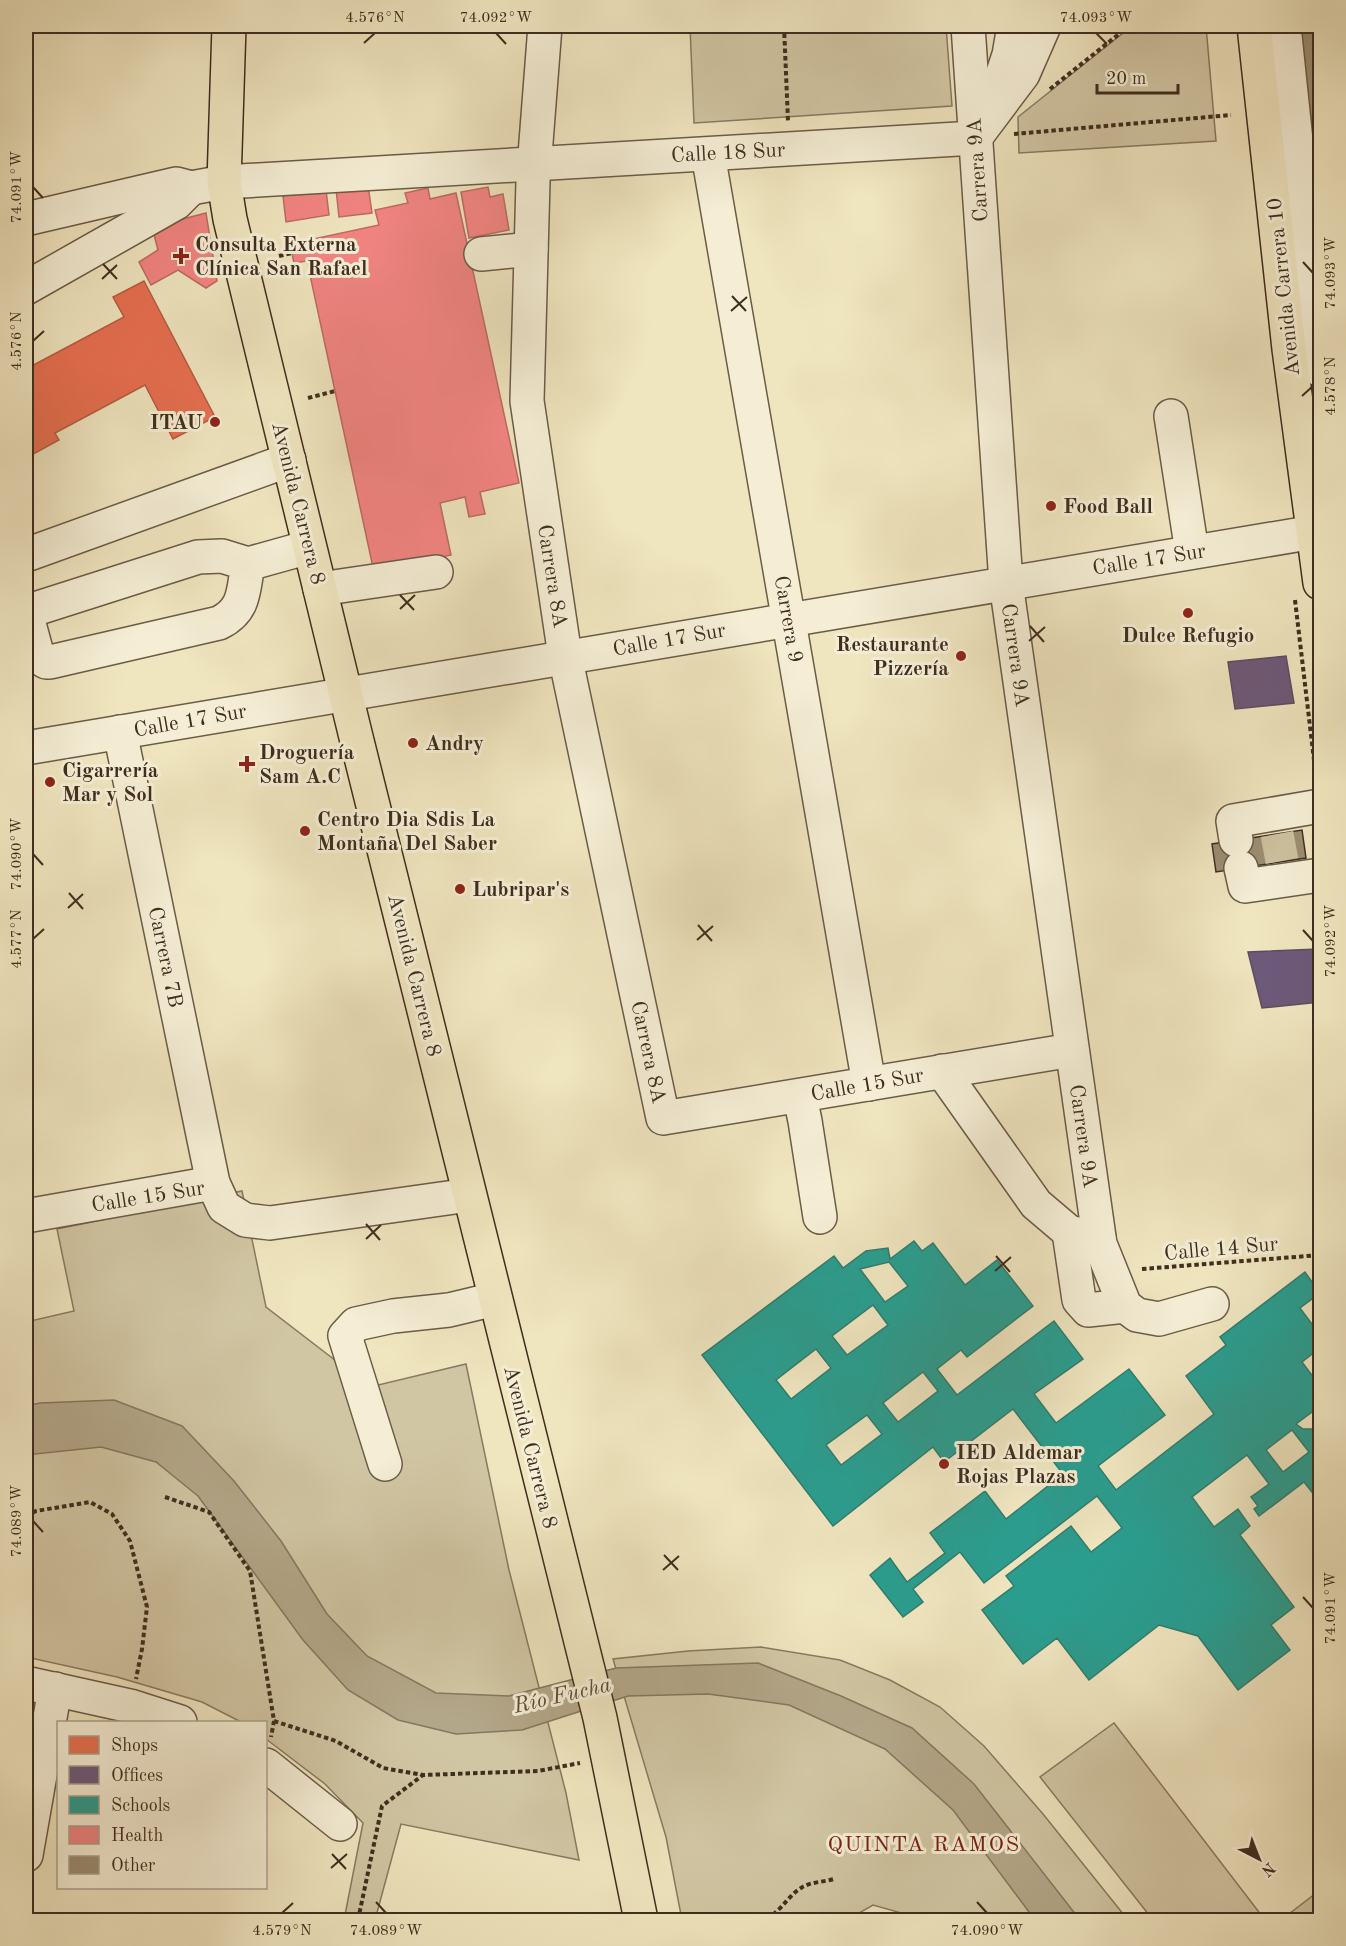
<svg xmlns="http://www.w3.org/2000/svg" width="1346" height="1946" font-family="'Old Standard TT',serif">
<rect width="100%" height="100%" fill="#efe5bf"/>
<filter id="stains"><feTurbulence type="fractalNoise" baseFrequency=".00333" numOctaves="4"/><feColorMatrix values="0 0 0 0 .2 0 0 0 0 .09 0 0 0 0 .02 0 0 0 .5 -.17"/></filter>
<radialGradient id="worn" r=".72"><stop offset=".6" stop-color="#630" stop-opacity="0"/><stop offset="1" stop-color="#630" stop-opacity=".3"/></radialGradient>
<g fill="#d1c6a4" stroke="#887a62" stroke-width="1.5">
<path d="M690,26H946L952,106L694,123Z"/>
<path d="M1132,26H1206L1216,141L1019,153L1018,117Z"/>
<path d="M242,1191L266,1307L370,1387L466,1364L509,1570L566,1793L579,1860L401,1824L375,1920H344L363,1823L325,1784L266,1739V1722H241L202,1702L117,1677L26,1657V1322L74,1311L57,1229Z"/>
<path d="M761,1647L840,1660L890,1680L940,1707L984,1746L1043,1814L1128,1920H926L873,1905L847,1920H682L666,1837L613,1659L688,1651Z"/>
<path d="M1114,1723L1265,1920H1153L1040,1777Z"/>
<path d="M1320,1890V1920H1288L1285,1917Z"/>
</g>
<path fill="#b3a789" stroke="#85775f" stroke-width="1.5" d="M114,1400L182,1426L234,1481L281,1541L327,1614L367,1656L436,1693L509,1696L616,1668L758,1663L841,1696L912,1728L974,1784L1080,1920H1035L953,1810L885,1749L789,1705L708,1694L628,1696L522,1730L456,1734L398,1720L348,1690L303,1640L198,1496L156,1462L101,1447L26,1455V1406L40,1403Z"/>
<path fill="#e76f51" stroke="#b55c42" stroke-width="1.5" d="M144,281L215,417L173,439L145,385L55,433L59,440L26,458V369L124,317L113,297Z"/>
<g fill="#6d597a" stroke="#5f4c5f" stroke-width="1.5">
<path d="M1286,656L1294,703L1235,709L1228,662Z"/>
<path d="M1318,949L1320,1002L1262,1008L1248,952Z"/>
</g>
<path fill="#2a9d8f" stroke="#307c6d" stroke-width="1.5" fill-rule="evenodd" d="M914,1241L922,1251L933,1243L965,1285L997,1260L1033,1306L967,1357L961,1350L937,1369L957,1395L1054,1321L1083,1359L1034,1394L1056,1423L1129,1369L1165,1415L1098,1466L1116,1490L1214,1414L1186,1376L1226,1345L1220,1337L1305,1272L1320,1293L1300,1308L1320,1335V1348L1302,1362L1320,1386V1406L1296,1424L1303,1429H1320V1492L1315,1496L1304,1482L1259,1516L1254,1509L1258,1506L1251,1497L1269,1484L1247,1455L1192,1497L1214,1527L1238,1509L1250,1526L1240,1535L1294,1607L1271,1625L1290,1650L1238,1690L1198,1636L1159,1625L1089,1680L1057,1638L1023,1664L982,1610L1014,1586L1006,1576L1071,1526L1091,1552L1122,1528L1097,1496L984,1583L960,1552L913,1589L923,1602L903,1617L870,1575L890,1558L907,1582L945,1553L930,1533L985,1491L1006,1519L1063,1474L1013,1409L944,1462L933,1447L833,1526L702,1355L834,1256L843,1268L866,1251L888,1248L890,1259ZM889,1262L908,1286L885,1302L860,1269ZM873,1305L888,1325L847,1355L832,1336ZM816,1349L831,1368L791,1399L776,1380ZM923,1372L938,1391L898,1422L883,1403ZM867,1415L882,1434L841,1465L826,1445ZM1292,1430L1309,1452L1283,1472L1266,1450Z"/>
<g fill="#f28482" stroke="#bc6a64" stroke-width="1.5">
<path d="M368,185L372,213L339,217L336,189Z"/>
<path d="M488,187L490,197L503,194L509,230L469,238L461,192Z"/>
<path d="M428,188L430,199L456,193L519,483L480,492L485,514L469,517L465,497L440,503L451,555L374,572L307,261L294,263L290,244L379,225L375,210L408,203L405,193Z"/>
<path d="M326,190L329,215L286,222L283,196Z"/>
<path d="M206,213L217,281L206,288L178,270L151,285L139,262L158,250L152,227Z"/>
</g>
<g fill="#9b8d72" stroke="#3f2e1f" stroke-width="1.5">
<path d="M1297,26H1320V195H1312Z"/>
<path d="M1302,830L1306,858L1216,872L1212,844Z"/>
</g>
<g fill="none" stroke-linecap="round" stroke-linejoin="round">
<path stroke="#ccc09f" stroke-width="33" stroke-dasharray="33 16" stroke-linecap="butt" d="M1277,834L1282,861"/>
<defs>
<g id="minor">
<path d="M545,26L533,181L527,401L565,656L663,1118L1072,1050"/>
<path d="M968,26L1006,583L1100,1244L1125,1306L1137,1315L1159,1319L1212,1304"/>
<path d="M1284,26L1320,370"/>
<path d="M999,85L1009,55L1014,26"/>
<path d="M975,138L1023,74L1044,26"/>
<path d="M708,154L869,1084"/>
<path d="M26,219L176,184L191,188L224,182L975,138"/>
<path d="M481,254L531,249"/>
<path d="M26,288L176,203L191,188"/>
<path d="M1171,416L1192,552"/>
<path d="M26,555L289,460"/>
<path d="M248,564C243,589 246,610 219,623L50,662H46L38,657L28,620L31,611L35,609L198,557L222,556L248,564L309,547"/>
<path d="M320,589L436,572"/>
<path d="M120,732L213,1183L224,1207L245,1220L270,1223L469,1195"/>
<path d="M26,748L1320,531"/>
<path d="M1236,840L1233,821L1320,806"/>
<path d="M1241,868L1245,886L1320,875"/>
<path d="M942,1071L1036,1204L1069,1232L1099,1239"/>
<path d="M800,1097L805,1121L820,1217"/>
<path d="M26,1216L213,1183"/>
<path d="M1069,1232L1079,1300L1088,1310L1125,1306"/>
<path d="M385,1464L345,1336L356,1324L393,1316L449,1310L495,1299"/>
<path d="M26,1683L130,1706L180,1722"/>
<path d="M266,1765L340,1824"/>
<path d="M26,1855L55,1689"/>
</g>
<g id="major">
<path d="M229,26L224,182L230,219L356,737L600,1718L641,1920"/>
<path d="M1254,26L1289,349L1320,583"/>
</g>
</defs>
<use href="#minor" stroke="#6b5c47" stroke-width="36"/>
<use href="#major" stroke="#3f2e1f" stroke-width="36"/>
<g stroke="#3f2e1f" stroke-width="4" stroke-dasharray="4.5 3" stroke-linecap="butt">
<path d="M784,26L788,121"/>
<path d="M1050,89L1129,26"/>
<path d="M1014,134L1231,115"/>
<path d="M279,256L292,253"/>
<path d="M308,398L335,391"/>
<path d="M1295,600L1316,777"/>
<path d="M1142,1269L1320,1255"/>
<path d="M165,1497L209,1512L250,1571L274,1721L271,1737"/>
<path d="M26,1516L36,1511L90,1502L112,1514L130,1541L147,1607L142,1649L136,1679"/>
<path d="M274,1721L336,1741L383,1768L423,1775L538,1771L580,1763"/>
<path d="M358,1920L382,1806L423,1775"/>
<path d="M759,1920C779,1917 785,1898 801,1888C809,1882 824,1882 834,1879"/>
</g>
<use href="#minor" stroke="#f5eed5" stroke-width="33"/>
<use href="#major" stroke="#efe5bf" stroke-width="33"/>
</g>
<path fill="none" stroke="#3f2e1f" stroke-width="2" d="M496,33L506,44M1096,33L1107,44M364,43L375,33M33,187L43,198M1303,262L1313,273M103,264L117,279M102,279L117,265M732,296L746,311M731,311L747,297M33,341L44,331M1302,396L1313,386M400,595L414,610M400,609L415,595M1030,626L1044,642M1029,641L1045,627M33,854L43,865M69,893L83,909M68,908L83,894M698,925L712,941M1303,930L1313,941M33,939L44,929M697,940L713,926M366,1224L380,1240M366,1239L381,1225M996,1256L1010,1272M995,1271L1011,1257M33,1521L43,1532M664,1555L678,1570M663,1570L679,1556M1303,1597L1313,1608M332,1854L346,1869M331,1868L347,1854M376,1902L386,1913M977,1902L987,1913M282,1913L293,1903"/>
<g fill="#8f2418" stroke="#f5eed5" stroke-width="2">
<path d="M178 247h6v6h6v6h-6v6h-6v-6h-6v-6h6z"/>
<circle cx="215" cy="422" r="6"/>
<circle cx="1051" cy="506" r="6"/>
<circle cx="1188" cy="613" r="6"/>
<circle cx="961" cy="656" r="6"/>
<circle cx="413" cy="743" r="6"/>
<path d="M244 755h6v6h6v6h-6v6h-6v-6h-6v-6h6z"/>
<circle cx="50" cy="782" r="6"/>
<circle cx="305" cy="831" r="6"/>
<circle cx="460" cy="889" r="6"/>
<circle cx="944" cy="1464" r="6"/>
</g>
<g text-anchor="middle" stroke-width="6" stroke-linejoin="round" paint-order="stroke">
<g font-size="21" fill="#3f2e1f" stroke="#f5eed5">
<text transform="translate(728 152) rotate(-3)" y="7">Calle 18 Sur</text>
<text transform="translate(977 170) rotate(-94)" y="7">Carrera 9A</text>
<text transform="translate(1283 287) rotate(-96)" y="7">Avenida Carrera 10</text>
<text transform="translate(299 503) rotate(76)" y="7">Avenida Carrera 8</text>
<text transform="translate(1149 559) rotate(-9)" y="7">Calle 17 Sur</text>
<text transform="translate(553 576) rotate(81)" y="7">Carrera 8A</text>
<text transform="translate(789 619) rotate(80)" y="7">Carrera 9</text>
<text transform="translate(669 639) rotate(-10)" y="7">Calle 17 Sur</text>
<text transform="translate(1016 655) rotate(82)" y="7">Carrera 9A</text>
<text transform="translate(190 720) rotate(-10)" y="7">Calle 17 Sur</text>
<text transform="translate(166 957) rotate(78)" y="7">Carrera 7B</text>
<text transform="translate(415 975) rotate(76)" y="7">Avenida Carrera 8</text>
<text transform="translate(649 1052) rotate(78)" y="7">Carrera 8A</text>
<text transform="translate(867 1084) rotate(-10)" y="7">Calle 15 Sur</text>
<text transform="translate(1084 1136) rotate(82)" y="7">Carrera 9A</text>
<text transform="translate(148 1196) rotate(-9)" y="7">Calle 15 Sur</text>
<text transform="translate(1221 1248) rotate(-5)" y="7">Calle 14 Sur</text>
<text transform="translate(531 1447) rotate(76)" y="7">Avenida Carrera 8</text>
</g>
<g font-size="21" font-weight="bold" fill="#3f2e1f" stroke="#f5eed5" text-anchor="start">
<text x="195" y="251">Consulta Externa<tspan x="195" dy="24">Clínica San Rafael</tspan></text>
<text x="203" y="429" text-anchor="end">ITAU</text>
<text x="1063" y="513">Food Ball</text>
<text x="1188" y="642" text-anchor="middle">Dulce Refugio</text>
<text x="949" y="651" text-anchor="end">Restaurante<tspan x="949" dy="24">Pizzería</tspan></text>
<text x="425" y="750">Andry</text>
<text x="259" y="759">Droguería<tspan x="259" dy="24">Sam A.C</tspan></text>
<text x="62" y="777">Cigarrería<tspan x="62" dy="24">Mar y Sol</tspan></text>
<text x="317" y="826">Centro Dia Sdis La<tspan x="317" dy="24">Montaña Del Saber</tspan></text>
<text x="472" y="896">Lubripar's</text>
<text x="956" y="1459">IED Aldemar<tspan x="956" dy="24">Rojas Plazas</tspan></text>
</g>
<g font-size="22" font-style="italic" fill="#5c4c3a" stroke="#f5eed5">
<text transform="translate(562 1694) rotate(-13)" y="8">Río Fucha</text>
</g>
<g font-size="22" letter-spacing="1.5" fill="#7a1f14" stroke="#f5eed5">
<text x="924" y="1851">QUINTA RAMOS</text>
</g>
</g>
<rect width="1346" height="1946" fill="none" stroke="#efe5bf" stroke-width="66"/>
<rect x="57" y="1721" width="210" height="168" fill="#f5eed5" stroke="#aca18c" stroke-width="1.5"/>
<rect x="69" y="1736" width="30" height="18" fill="#e76f51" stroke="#aca18c" stroke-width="1.5"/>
<text x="111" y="1751" font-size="18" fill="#3f2e1f">Shops</text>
<rect x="69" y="1766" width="30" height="18" fill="#6d597a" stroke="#aca18c" stroke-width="1.5"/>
<text x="111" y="1781" font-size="18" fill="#3f2e1f">Offices</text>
<rect x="69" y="1796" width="30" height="18" fill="#2a9d8f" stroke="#aca18c" stroke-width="1.5"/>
<text x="111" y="1811" font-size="18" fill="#3f2e1f">Schools</text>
<rect x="69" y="1826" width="30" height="18" fill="#f28482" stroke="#aca18c" stroke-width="1.5"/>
<text x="111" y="1841" font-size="18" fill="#3f2e1f">Health</text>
<rect x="69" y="1856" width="30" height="18" fill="#9b8d72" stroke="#aca18c" stroke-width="1.5"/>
<text x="111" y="1871" font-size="18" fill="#3f2e1f">Other</text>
<g transform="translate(1259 1859) rotate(138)" stroke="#f5eed5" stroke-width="4.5" paint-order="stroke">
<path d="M0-4.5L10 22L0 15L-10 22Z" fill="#3f2e1f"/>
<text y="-9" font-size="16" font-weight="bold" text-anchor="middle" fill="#3f2e1f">N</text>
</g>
<path d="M1097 84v9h81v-9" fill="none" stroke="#3f2e1f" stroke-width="3"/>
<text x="1106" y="84" font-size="18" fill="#3f2e1f" stroke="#f5eed5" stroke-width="4.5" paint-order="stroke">20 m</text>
<rect x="33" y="33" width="1280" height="1880" fill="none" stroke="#3f2e1f" stroke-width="2"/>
<g font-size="15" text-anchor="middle" fill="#3f2e1f">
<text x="375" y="22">4.576°N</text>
<text x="496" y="22">74.092°W</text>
<text x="1096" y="22">74.093°W</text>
<text transform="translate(16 187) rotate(-90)" y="5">74.091°W</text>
<text transform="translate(1330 273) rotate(-90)" y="5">74.093°W</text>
<text transform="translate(16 341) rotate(-90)" y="5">4.576°N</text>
<text transform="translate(1330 386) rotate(-90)" y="5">4.578°N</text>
<text transform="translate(16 854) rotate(-90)" y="5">74.090°W</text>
<text transform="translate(16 939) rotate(-90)" y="5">4.577°N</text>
<text transform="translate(1330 941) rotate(-90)" y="5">74.092°W</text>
<text transform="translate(16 1521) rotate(-90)" y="5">74.089°W</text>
<text transform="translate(1330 1608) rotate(-90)" y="5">74.091°W</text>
<text x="282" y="1935">4.579°N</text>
<text x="386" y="1935">74.089°W</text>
<text x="987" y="1935">74.090°W</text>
</g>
<rect width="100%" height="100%" filter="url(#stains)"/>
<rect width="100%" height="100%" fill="url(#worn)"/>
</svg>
